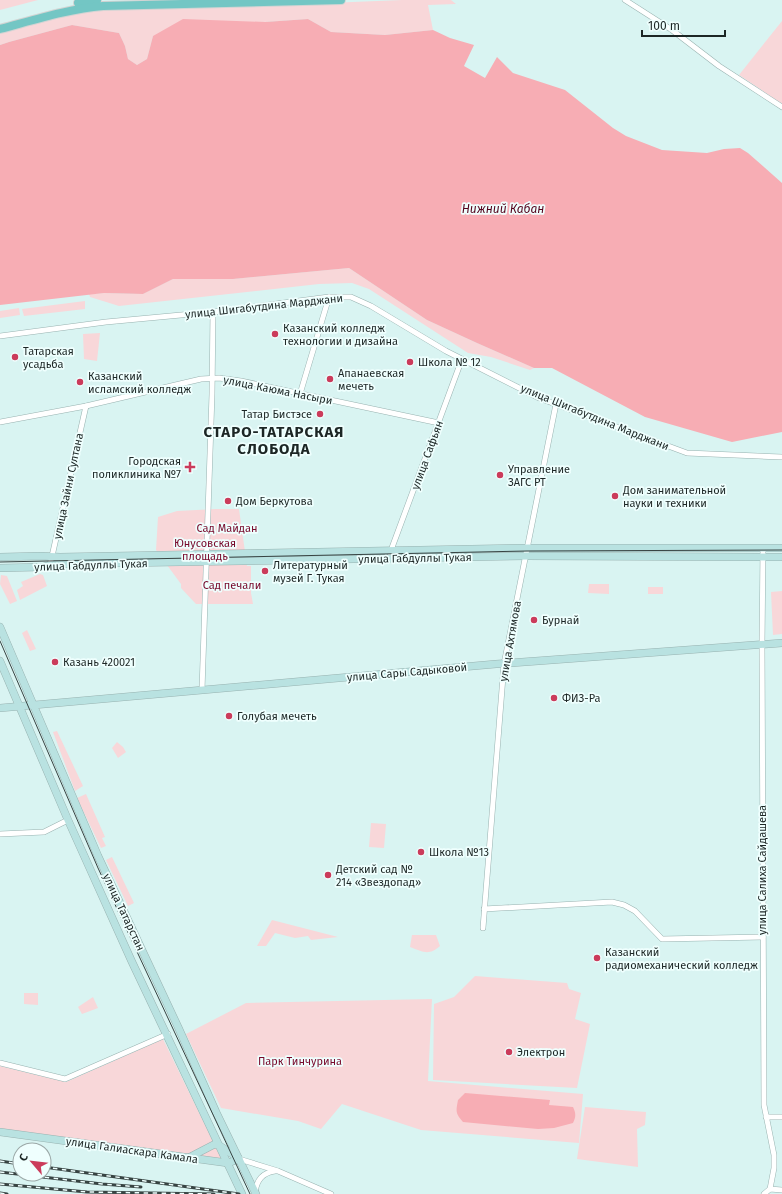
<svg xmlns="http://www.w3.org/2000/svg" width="782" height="1194" font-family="'Fira Sans',sans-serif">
<rect width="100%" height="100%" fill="#d9f4f2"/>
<g fill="#f8d7d9">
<path d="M0,0H38L0,10Z"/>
<path d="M402,0H451L456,4L428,5L433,30L385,35L331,32L308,19L265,22L153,36L147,59L137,65L128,59L125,46L119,33L72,25L9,42L0,45V32L87,11L122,7L254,6Z"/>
<path d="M782,21V104L739,75Z"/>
<path d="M349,268L427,320L477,343L534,368L530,370L491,357L468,353L369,289L352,283L319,284L119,306L90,297L89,294L104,293L143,294L173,279H233Z"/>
<path d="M85,301V309L24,316L22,309Z"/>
<path d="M19,308L20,315L0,318V311Z"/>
<path d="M100,333L97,361L84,359L83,334Z"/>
<path d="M216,509H239L247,566H251V593L253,604H196L181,588V584L156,550L158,517L177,511Z"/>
<path d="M40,574L43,575L47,586L20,600L17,590L23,586L21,582Z"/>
<path d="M1,575L7,576L17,601L10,604L0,584Z"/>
<path d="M589,584H609V594L588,593Z"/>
<rect x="648" y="587" width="15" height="7"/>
<path d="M782,591V634L773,635L771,592Z"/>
<path d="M27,630L36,649L30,651L22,633Z"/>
<path d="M57,731L83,786L75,791L53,732Z"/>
<path d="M117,742L123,747L126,752L118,758L112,748Z"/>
<path d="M86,794L105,837L102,838L106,846L101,848L77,798Z"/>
<path d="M371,823L386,824L384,848L369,847Z"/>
<path d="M112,857L134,903L128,906L106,860Z"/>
<path d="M272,920L338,937L311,940L308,936L295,938L275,933L266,946H257Z"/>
<path d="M412,935H436L440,946C429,956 423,952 410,947Z"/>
<path d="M475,976L567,983L569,989L581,993L575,1019L590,1024L577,1088L433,1080L434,1004L454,997Z"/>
<path d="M24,993H38V1005L24,1004Z"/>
<path d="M93,997L98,1008L82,1014L78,1007Z"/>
<path d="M432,999L428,1081L583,1094L579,1143L421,1130L342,1104L321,1129L298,1121L221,1108L186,1034L246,1003Z"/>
<path d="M163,1039L222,1160L0,1130V1066L66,1082Z"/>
<path d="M585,1107L646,1112L645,1125L637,1129L638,1167L577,1159Z"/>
</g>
<g fill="#f7adb4">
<path d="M183,19L265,22L308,19L331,32L385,35L433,30L450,38L474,45L464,66L485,78L497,57L513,73L565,90L613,128L626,136L662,150L707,153L724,149L740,148L748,153L782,183V432L732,442L645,417L552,368H534L477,343L427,320L349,268L233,279H173L143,294L104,293L0,305V45L9,42L72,25L119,33L125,46L128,59L137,65L147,59L153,36Z"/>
<path d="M465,1093L550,1100L549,1105L573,1107C576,1113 576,1117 573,1123L554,1128L538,1129L463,1122C455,1113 456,1111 458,1100Z"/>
</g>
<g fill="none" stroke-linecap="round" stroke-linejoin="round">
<defs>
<g id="street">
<path d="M625,0L672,30L719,66L782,107"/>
<path d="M0,336L106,322L213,312L329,297H351L371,306L446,351L539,398L687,453L782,457"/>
<path d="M300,394L329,297"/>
<path d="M0,422L86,406L201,379L219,378L241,381L439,423"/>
<path d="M763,548L762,644L764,1105L774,1155V1168L770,1189"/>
<path d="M390,553L462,359"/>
<path d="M50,565L86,406"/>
<path d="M202,690L212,394L213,312"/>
<path d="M0,834L44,832L68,820"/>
<path d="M484,909L612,902L624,905L635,911L662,939L763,937"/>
<path d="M483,928L504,664L556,404"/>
<path d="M0,1063L65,1079L168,1034"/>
<path d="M766,1117H782"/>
<path d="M239,1159L278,1171L331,1194"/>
<path d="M255,1192C257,1180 262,1173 275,1171"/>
<path d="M764,1194L770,1189L782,1190"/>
</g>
<g id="secondary">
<path d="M0,557L41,556L60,557L527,548H782"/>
<path d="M0,568L43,567L50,565L60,564L526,556L782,557"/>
<path d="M0,627L98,856L179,1029L216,1112L256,1194"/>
<path d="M0,661L68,820L132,962L242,1194"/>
<path d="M0,708L496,664L782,643"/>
<path d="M0,1132L228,1163L239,1159"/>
<path d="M188,1158L215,1144L220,1146L238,1158"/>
</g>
<g id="primary">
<path d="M78,3L97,0"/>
<path d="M0,29C34,20 68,9 103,6L341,0"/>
</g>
</defs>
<use href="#street" stroke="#98b2b0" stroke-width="6"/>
<use href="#secondary" stroke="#98b2b0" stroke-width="8"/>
<use href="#primary" stroke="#d2d4d3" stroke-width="10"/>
<use href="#street" stroke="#fff" stroke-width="5"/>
<use href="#secondary" stroke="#b9e2e1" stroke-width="7"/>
<use href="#primary" stroke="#73c6c4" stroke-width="8"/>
<g stroke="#374342" stroke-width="1">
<path d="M0,562L527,551L782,550"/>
<path d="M0,641L98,868L250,1194"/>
</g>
<defs>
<g id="rail">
<path d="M0,1161L20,1164"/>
<path d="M44,1167L239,1194"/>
<path d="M0,1172L102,1184L141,1187"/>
<path d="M0,1184L87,1192L214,1194"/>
<path d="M0,1193L7,1194"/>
</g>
</defs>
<use href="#rail" stroke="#374342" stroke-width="3"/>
<use href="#rail" stroke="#effffe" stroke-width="1.5" stroke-dasharray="4.5" stroke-linecap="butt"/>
</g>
<g fill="#cb3b5b" stroke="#effffe" stroke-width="1.5">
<circle cx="275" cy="334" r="4"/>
<circle cx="15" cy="357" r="4"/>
<circle cx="410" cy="362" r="4"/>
<circle cx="330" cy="379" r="4"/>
<circle cx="80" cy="382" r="4"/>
<circle cx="320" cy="414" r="4"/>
<path d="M188 461h4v4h4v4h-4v4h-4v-4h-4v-4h4z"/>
<circle cx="500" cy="475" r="4"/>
<circle cx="615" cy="496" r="4"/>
<circle cx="228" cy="501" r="4"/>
<circle cx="265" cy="571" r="4"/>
<circle cx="534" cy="620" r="4"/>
<circle cx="55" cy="662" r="4"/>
<circle cx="554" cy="698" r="4"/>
<circle cx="229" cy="716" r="4"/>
<circle cx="421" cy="852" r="4"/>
<circle cx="328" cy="875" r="4"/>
<circle cx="597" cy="958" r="4"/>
<circle cx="509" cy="1052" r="4"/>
</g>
<g text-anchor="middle" stroke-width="3.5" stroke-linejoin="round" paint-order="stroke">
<g font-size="11" fill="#1c2625" stroke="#effffe">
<text transform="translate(264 306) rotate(-6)" y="4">улица Шигабутдина Марджани</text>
<text transform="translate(278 390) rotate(11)" y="4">улица Каюма Насыри</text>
<text transform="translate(595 417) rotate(22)" y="4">улица Шигабутдина Марджани</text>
<text transform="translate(427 455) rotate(-70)" y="4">улица Сафьян</text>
<text transform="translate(68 486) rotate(-78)" y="4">улица Зайни Султана</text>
<text transform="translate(415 558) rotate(-1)" y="4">улица Габдуллы Тукая</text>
<text transform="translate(91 565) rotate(-2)" y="4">улица Габдуллы Тукая</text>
<text transform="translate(510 641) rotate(-80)" y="4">улица Ахтямова</text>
<text transform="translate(407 672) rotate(-5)" y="4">улица Сары Садыковой</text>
<text transform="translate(762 870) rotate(-90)" y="4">улица Салиха Сайдашева</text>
<text transform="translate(124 912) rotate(65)" y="4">улица Татарстан</text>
<text transform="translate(132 1150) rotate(8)" y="4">улица Галиаскара Камала</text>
</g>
<g font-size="11" fill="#1c2625" stroke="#effffe" text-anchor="start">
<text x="283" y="332">Казанский колледж<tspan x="283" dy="13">технологии и дизайна</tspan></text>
<text x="23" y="355">Татарская<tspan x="23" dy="13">усадьба</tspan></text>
<text x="418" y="366">Школа № 12</text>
<text x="338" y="377">Апанаевская<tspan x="338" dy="13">мечеть</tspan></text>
<text x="88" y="380">Казанский<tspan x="88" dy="13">исламский колледж</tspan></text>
<text x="312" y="418" text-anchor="end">Татар Бистэсе</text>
<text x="181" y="465" text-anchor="end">Городская<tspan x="181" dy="13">поликлиника №7</tspan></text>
<text x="508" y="473">Управление<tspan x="508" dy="13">ЗАГС РТ</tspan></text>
<text x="623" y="494">Дом занимательной<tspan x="623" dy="13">науки и техники</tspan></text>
<text x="236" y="505">Дом Беркутова</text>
<text x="273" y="569">Литературный<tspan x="273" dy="13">музей Г. Тукая</tspan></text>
<text x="542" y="624">Бурнай</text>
<text x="63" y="666">Казань 420021</text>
<text x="562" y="702">ФИЗ-Ра</text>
<text x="237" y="720">Голубая мечеть</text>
<text x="429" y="856">Школа №13</text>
<text x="336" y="873">Детский сад №<tspan x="336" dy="13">214 «Звездопад»</tspan></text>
<text x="605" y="956">Казанский<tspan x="605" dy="13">радиомеханический колледж</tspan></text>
<text x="517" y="1056">Электрон</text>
</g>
<g font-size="11" fill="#77082a" stroke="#effffe">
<text x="227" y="532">Сад Майдан</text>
<text x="205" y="547">Юнусовская<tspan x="205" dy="13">площадь</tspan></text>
<text x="232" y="589">Сад печали</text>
<text x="300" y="1065">Парк Тинчурина</text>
</g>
<g font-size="12" font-style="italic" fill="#53001a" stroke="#effffe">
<text x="503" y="213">Нижний Кабан</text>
</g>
<g font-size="15" font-weight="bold" letter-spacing="1" fill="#1c2625" stroke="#effffe">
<text x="274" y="437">СТАРО-ТАТАРСКАЯ<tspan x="274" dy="17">СЛОБОДА</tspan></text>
</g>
</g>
<g transform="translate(32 1162) rotate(298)"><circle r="19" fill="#effffe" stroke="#9ba8a7"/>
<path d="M0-3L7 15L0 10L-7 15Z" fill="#cb3b5b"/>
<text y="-6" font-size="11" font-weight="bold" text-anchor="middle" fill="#1c2625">С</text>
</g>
<path d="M642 30v6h83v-6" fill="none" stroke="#1c2625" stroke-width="2"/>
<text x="648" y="30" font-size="12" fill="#1c2625" stroke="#effffe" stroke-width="3" paint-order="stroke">100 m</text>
</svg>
